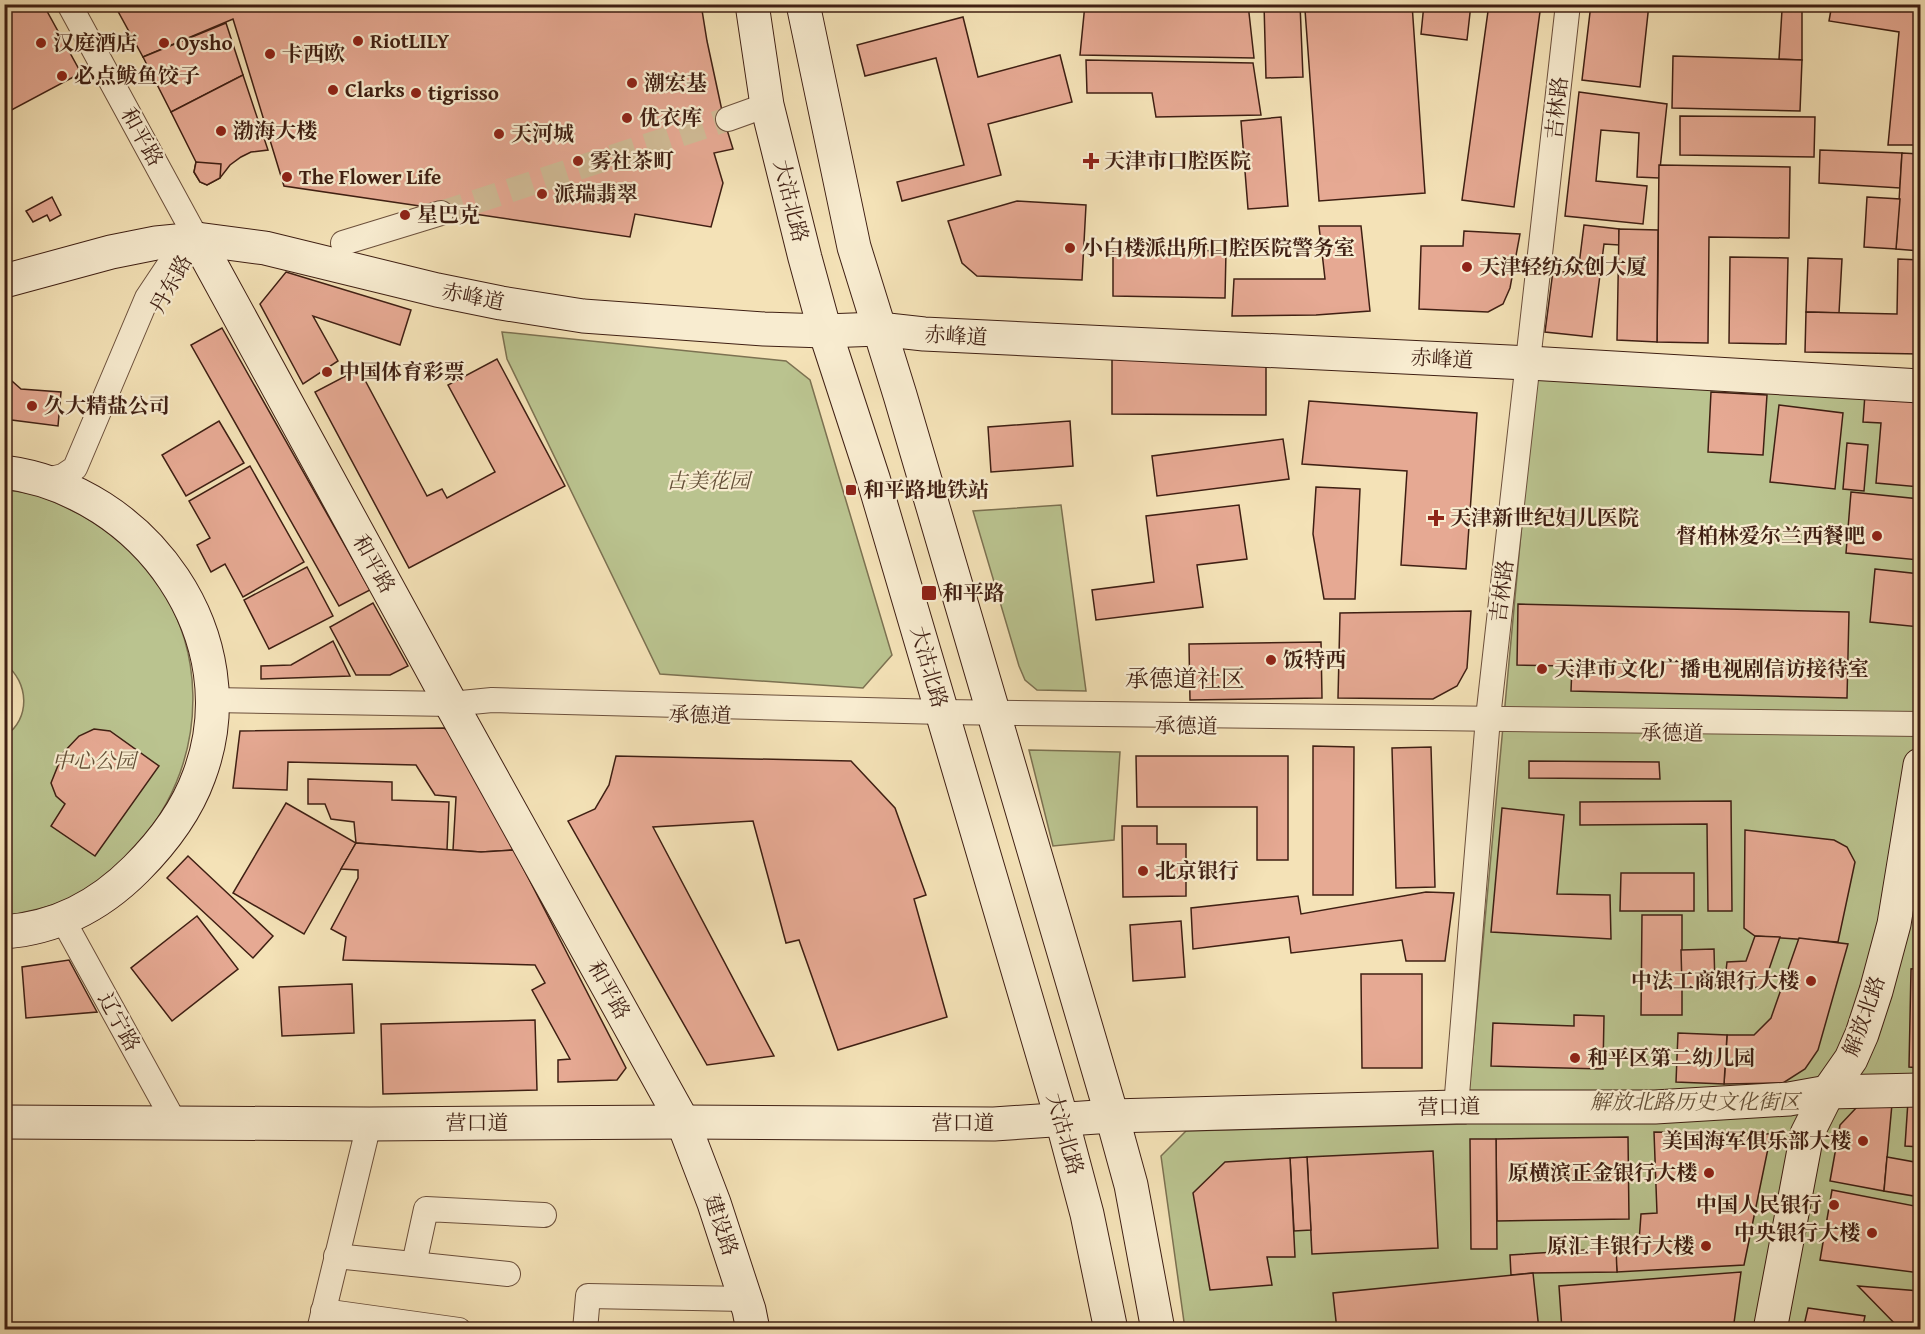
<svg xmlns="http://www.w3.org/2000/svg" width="1925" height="1334" font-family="'Gentium Book Plus','Noto Serif SC',serif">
<rect width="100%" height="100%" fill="#f4e2b7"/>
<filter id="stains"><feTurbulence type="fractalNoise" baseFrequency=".00333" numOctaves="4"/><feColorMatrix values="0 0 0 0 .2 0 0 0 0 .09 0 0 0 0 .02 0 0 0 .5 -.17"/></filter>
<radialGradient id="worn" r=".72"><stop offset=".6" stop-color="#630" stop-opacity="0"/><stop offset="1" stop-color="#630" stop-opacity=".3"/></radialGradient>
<g fill="#bac38f" stroke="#7c7151" stroke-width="1.5">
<path d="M502,332L786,361L810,380L892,655L863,688L660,674L507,359Z"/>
<path d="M1536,372L1920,386V1329H1185L1161,1156L1186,1131L1466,1124Z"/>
<path d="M4,490C15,491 26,492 36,495C47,498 58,504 69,509C233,586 231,800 82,892C60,906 30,911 5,916V736C31,719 29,682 5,664Z"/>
<path d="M1061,505L1086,691L1037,690L1025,680L1019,666L973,511Z"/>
<path d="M1029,750L1120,752L1114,840L1053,846Z"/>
</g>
<g fill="#e6a993" stroke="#3f1f13" stroke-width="1.5">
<path d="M4,4H43L81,73L4,114Z"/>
<path d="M114,4H701L707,41L724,120L733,149L714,153L723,183L711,227L635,214L630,237L284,186L233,19L143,57Z"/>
<path d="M868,4H912L868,7Z"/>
<path d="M1085,4H1248L1254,58L1080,55Z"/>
<path d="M1264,4H1300L1303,77L1266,78Z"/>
<path d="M1390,4H1412L1425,193L1319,201L1305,10Z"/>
<path d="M1424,4H1471L1467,40L1421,34Z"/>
<path d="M1489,4H1541L1514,207L1462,200Z"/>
<path d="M1591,4H1649L1640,87L1582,80Z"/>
<path d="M1760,4H1802V60L1779,59L1782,10L1760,7Z"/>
<path d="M1832,4H1920V145H1888L1899,32L1829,21Z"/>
<path d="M963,17L978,77L1060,55L1072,102L988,124L1001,175L902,201L897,182L964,165L936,58L865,76L857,45Z"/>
<path d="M226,23L243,75L171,112L143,57Z"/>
<path d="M1673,56L1802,60L1800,111L1672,108Z"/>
<path d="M1086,60L1253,63L1261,115L1156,117L1152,93H1087Z"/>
<path d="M243,75L268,150L251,152L241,157L230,165L220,178L207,185L200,182L194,172L196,162L171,112Z"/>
<path d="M1579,92L1667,104L1659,178L1637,177L1639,133L1601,130L1596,181L1647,186L1643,224L1565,216Z"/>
<path d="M1680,116L1815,117L1814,157L1680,155Z"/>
<path d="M1281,117L1288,206L1248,209L1241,121Z"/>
<path d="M1820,150L1902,153L1900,188L1819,183Z"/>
<path d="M1902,153L1920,154V251L1896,249Z"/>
<path d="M196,162L221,164L220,178L207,185L200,182L194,172Z"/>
<path d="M1659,165L1790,167L1789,238L1709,237L1708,343L1657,342Z"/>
<path d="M52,197L61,215L50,221L47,215L33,222L26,211Z"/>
<path d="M1867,197L1900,199L1896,249L1864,247Z"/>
<path d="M1017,201L1086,205L1082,280L977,276L962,263L948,221Z"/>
<path d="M1584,225L1619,229V245L1604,244L1592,337L1545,332L1553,271L1578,273Z"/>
<path d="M1319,226H1361L1370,311L1316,315L1232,316L1234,279H1325Z"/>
<path d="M1619,229L1658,230L1657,342L1617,340Z"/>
<path d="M1464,231L1520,234L1510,288L1503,304L1488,312L1419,309L1421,246H1463Z"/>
<path d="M1113,249L1226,251L1225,298L1113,296Z"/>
<path d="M1730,257L1788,258L1786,344L1729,343Z"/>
<path d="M1808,258L1842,259L1839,313L1806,312Z"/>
<path d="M1898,259L1920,260V354L1805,352L1806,312L1897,314Z"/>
<path d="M286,272L411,310L400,345L313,316L338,361L303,384L260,304Z"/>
<path d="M222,328L370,590L339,606L191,345Z"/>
<path d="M497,359L565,486L409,568L315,392L359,369L427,496L442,489L447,498L495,472L448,385Z"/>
<path d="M1112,359L1266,360V415L1112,414Z"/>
<path d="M4,374L21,389L61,392L58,426L4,419Z"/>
<path d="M1711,392L1767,395L1763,455L1708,452Z"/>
<path d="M1865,394L1920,399V487L1876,483L1881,423L1863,422Z"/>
<path d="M1309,401L1477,413L1466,569L1401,565L1407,471L1302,464Z"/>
<path d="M1779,405L1843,413L1835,489L1770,482Z"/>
<path d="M219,421L244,463L186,496L162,455Z"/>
<path d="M1070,421L1073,466L991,472L988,427Z"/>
<path d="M1283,439L1289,479L1157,496L1152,456Z"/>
<path d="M1847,443L1868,445L1864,491L1843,489Z"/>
<path d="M250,466L304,562L243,597L225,564L211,572L197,545L210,538L189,501Z"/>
<path d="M1316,487L1360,489L1355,599H1324L1313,534Z"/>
<path d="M1851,492L1920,499L1919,560L1846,553Z"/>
<path d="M1239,505L1247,559L1197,565L1203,607L1096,620L1092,590L1154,582L1146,516Z"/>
<path d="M307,567L333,616L269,649L244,600Z"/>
<path d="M1875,569L1920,574V627L1870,622Z"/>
<path d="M373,603L408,666L390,675H356L330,627Z"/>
<path d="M1518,604L1849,612L1847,698L1571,691L1572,666L1517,665Z"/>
<path d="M1471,611L1467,668L1457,686L1433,699L1338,698L1340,613Z"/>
<path d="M333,641L350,676L261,679V666L291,665Z"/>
<path d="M1321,642L1322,698L1190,700L1189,644Z"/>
<path d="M444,728L458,737L514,850L481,852L453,850L456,797L435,795L416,765L288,762L287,790L233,788L240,731Z"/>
<path d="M94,729L110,731L159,766L95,856L51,826L65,804L56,796L51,783L63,753L79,736Z"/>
<path d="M1313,746L1354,747L1353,895H1313Z"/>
<path d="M1431,747L1435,887L1396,888L1392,748Z"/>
<path d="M616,756L851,761L895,808L926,895L914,899L947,1017L838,1050L799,940L786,943L753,821L653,827L774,1056L707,1065L568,821L595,809L609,785Z"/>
<path d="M1136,756H1288V860H1257V807H1137Z"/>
<path d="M1529,761L1659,762L1660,779L1529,778Z"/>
<path d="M308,779L392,782V800L449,802L447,850L356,843L354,822L331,819L325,804H308Z"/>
<path d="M1731,801L1732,911H1708L1707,824L1580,825V802Z"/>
<path d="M286,803L356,843L304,934L233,893Z"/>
<path d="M1502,808L1564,815L1557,894L1610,895L1611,939L1491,932Z"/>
<path d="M1122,826H1157V844H1186V896L1123,897Z"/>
<path d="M1745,830L1834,840L1847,847L1855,862L1838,942L1755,936L1744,928Z"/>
<path d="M356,843L481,852L514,850L626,1068L617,1080L558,1082V1060L570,1059L532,990L545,983L535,965L343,960L346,937L331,929L358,878V870L341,869Z"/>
<path d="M188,856L273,936L253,958L167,878Z"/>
<path d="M1621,873H1694V911H1620Z"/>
<path d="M1426,892L1454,893L1445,961H1406L1402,940L1291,953L1289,937L1193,949L1191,908L1298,896L1301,914Z"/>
<path d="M1642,915H1682V1015H1641Z"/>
<path d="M197,916L238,969L172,1021L131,968Z"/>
<path d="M1181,921L1185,977L1133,981L1130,925Z"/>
<path d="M1755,936L1780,937L1763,987L1724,989L1727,962L1746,961Z"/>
<path d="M1799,938L1848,944L1818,1050L1805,1069L1783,1083L1724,1084L1727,1035H1754L1771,1018Z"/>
<path d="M1714,949L1715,987H1682L1681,950Z"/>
<path d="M69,960L97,1012L26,1018L22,967Z"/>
<path d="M1920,968V1068L1909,1067L1911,969Z"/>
<path d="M1361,974H1422V1068H1362Z"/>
<path d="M352,984L354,1033L282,1036L279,987Z"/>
<path d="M1574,1015L1604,1016L1603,1069L1491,1066L1493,1023L1574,1026Z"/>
<path d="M535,1020L537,1090L383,1094L381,1024Z"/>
<path d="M1678,1033L1727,1035L1724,1084L1676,1082Z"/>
<path d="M1908,1101H1920V1147L1905,1146Z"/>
<path d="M1892,1104L1884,1191L1830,1181L1840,1125L1857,1107Z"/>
<path d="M1654,1132L1771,1134L1744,1265L1617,1272L1614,1242H1639L1641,1214L1657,1213Z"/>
<path d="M1628,1137L1629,1219L1497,1221L1496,1139Z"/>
<path d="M1470,1139H1496L1497,1249H1471Z"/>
<path d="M1433,1151L1438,1248L1312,1254L1307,1157Z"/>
<path d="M1307,1157L1311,1230L1294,1231L1290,1158Z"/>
<path d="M1887,1157L1920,1163V1197L1884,1191Z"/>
<path d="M1290,1158L1295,1257H1267L1272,1285L1210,1290L1193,1193L1225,1162Z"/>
<path d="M1832,1190L1920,1207V1273L1820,1260Z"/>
<path d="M1616,1248L1617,1272L1533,1273L1511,1275L1510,1255Z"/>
<path d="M1741,1272L1733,1330H1562L1559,1286Z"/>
<path d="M1533,1273L1539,1330H1337L1333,1293Z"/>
<path d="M1858,1286L1920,1291V1330H1901Z"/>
<path d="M1808,1308L1865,1316L1862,1330H1803Z"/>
</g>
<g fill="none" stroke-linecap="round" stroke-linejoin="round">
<path stroke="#d0bb96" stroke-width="24" stroke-dasharray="24 12" stroke-linecap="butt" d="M441,213L728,119"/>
<defs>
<g id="street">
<path d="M69,4L197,239"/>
<path d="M728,119L767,105"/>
<path d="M343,243L441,213"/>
<path d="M47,480L63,476L75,468L147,298L169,265L197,239"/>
<path d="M211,700L451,704L492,700L942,712L1920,724"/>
<path d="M63,920L175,1123"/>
<path d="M1456,1107L1488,718L1568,4"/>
<path d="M336,1256L508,1274"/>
<path d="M414,1264L426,1209L544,1215"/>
<path d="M323,1311L459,1330"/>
<path d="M319,1330L369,1124"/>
<path d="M585,1330L588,1296L745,1299"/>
</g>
<g id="secondary">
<path d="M752,4L767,105L805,258L825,331L873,478L1062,1120L1087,1214L1111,1330"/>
<path d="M803,4L854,247L900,395L1112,1116L1131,1185L1158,1330"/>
<path d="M197,239L451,704L683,1122L714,1203L749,1310L753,1330"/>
<path d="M4,281L111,252L156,243L197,239L265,248L437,290L501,303L583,316L764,329L825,331L879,329L924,334L1529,363L1920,386"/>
<path d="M4,472C145,490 251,638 199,776C186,812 163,842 136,869C99,906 57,928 4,932"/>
<path d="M4,1122L369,1124L683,1122L994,1124L1112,1116L1456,1107H1655L1789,1099L1828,1092L1920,1090"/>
<path d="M1770,1330L1807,1134L1828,1092L1851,1059L1862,1034L1876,991L1894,924L1920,765"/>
</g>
</defs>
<use href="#street" stroke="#6c503c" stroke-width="26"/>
<use href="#secondary" stroke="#3f1f13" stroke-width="35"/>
<use href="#street" stroke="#f8ecd0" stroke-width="24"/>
<use href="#secondary" stroke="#f8ecd0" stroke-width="33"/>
</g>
<g fill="#8f2418" stroke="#f8ecd0" stroke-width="2">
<circle cx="358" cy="41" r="6"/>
<circle cx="41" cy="43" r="6"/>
<circle cx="164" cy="43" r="6"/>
<circle cx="270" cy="54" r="6"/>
<circle cx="62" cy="76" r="6"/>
<circle cx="632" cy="83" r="6"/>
<circle cx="333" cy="90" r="6"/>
<circle cx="416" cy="93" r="6"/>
<circle cx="627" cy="118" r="6"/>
<circle cx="221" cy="131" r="6"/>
<circle cx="499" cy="134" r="6"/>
<circle cx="578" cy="161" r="6"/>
<path d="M1088 152h6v6h6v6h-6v6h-6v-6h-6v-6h6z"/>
<circle cx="287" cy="177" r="6"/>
<circle cx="542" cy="194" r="6"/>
<circle cx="405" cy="215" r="6"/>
<circle cx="1070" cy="248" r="6"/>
<circle cx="1467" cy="267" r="6"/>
<circle cx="327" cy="372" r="6"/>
<circle cx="32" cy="406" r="6"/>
<rect x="845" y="484" width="12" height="12" rx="3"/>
<path d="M1433 509h6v6h6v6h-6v6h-6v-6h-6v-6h6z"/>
<circle cx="1877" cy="536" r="6"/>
<rect x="921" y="585" width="16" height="16" rx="3"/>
<circle cx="1271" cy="660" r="6"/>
<circle cx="1542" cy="669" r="6"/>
<circle cx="1143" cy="871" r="6"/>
<circle cx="1811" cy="981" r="6"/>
<circle cx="1575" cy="1058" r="6"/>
<circle cx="1863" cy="1141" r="6"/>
<circle cx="1709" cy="1173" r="6"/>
<circle cx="1834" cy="1205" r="6"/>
<circle cx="1872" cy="1233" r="6"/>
<circle cx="1706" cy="1246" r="6"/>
</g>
<g text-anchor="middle" stroke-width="4.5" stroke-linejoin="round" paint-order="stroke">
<g font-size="21" font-weight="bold" fill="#3f1f13" stroke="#f8ecd0" text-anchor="start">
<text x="370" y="48">RiotLILY</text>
<text x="53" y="50">汉庭酒店</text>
<text x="176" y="50">Oysho</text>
<text x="282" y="61">卡西欧</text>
<text x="74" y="83">必点鲅鱼饺子</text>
<text x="644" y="90">潮宏基</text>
<text x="345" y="97">Clarks</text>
<text x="428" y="100">tigrisso</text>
<text x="639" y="125">优衣库</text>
<text x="233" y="138">渤海大楼</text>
<text x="511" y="141">天河城</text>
<text x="590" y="168">雾社茶町</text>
<text x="1104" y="168">天津市口腔医院</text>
<text x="299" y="184">The Flower Life</text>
<text x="554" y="201">派瑞翡翠</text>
<text x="417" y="222">星巴克</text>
<text x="1082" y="255">小白楼派出所口腔医院警务室</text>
<text x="1479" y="274">天津轻纺众创大厦</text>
<text x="339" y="379">中国体育彩票</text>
<text x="44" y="413">久大精盐公司</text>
<text x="863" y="497">和平路地铁站</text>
<text x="1450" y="525">天津新世纪妇儿医院</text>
<text x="1865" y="543" text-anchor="end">督柏林爱尔兰西餐吧</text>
<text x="942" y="600">和平路</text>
<text x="1283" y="667">饭特西</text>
<text x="1554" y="676">天津市文化广播电视剧信访接待室</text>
<text x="1155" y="878">北京银行</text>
<text x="1799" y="988" text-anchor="end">中法工商银行大楼</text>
<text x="1587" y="1065">和平区第二幼儿园</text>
<text x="1851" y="1148" text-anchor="end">美国海军俱乐部大楼</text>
<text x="1697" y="1180" text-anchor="end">原横滨正金银行大楼</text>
<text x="1822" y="1212" text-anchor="end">中国人民银行</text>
<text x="1860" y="1240" text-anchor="end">中央银行大楼</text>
<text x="1694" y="1253" text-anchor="end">原汇丰银行大楼</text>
</g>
<g font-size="21" fill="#3f1f13" stroke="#f8ecd0">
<text transform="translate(1557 108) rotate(-84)" y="7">吉林路</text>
<text transform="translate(142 137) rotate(61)" y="7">和平路</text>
<text transform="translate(791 201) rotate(76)" y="7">大沽北路</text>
<text transform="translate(171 284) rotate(-61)" y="7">丹东路</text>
<text transform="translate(473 297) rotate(11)" y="7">赤峰道</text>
<text transform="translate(956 336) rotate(3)" y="7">赤峰道</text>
<text transform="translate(1442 359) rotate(3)" y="7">赤峰道</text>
<text transform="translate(374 564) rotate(61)" y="7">和平路</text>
<text transform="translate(1502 591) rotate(-83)" y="7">吉林路</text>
<text transform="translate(929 667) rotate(74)" y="7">大沽北路</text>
<text transform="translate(700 715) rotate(2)" y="7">承德道</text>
<text transform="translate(1186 726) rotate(1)" y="7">承德道</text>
<text transform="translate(1672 733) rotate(1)" y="7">承德道</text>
<text transform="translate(609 990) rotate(61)" y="7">和平路</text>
<text transform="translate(1864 1016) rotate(-70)" y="7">解放北路</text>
<text transform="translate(119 1022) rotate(61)" y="7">辽宁路</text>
<text transform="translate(1449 1107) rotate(-1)" y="7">营口道</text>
<text x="477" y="1130">营口道</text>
<text x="963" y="1130">营口道</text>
<text transform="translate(1065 1134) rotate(74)" y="7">大沽北路</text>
<text transform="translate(721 1225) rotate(71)" y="7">建设路</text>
</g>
<g font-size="21" font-style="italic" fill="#645038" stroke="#f8ecd0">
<text x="708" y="488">古美花园</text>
<text x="94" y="768">中心公园</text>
<text x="1695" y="1109">解放北路历史文化街区</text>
</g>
<g font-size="24" fill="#3f1f13" stroke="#f8ecd0">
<text x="1185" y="687">承德道社区</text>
</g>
</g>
<rect width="1925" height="1334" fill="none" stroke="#f4e2b7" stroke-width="24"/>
<rect x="6" y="6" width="1913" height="1322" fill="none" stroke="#3f1f13" stroke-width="3"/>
<rect x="12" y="12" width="1901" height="1310" fill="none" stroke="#3f1f13" stroke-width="1.5"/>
<rect width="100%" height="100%" filter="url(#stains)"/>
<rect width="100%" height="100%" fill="url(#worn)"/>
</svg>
